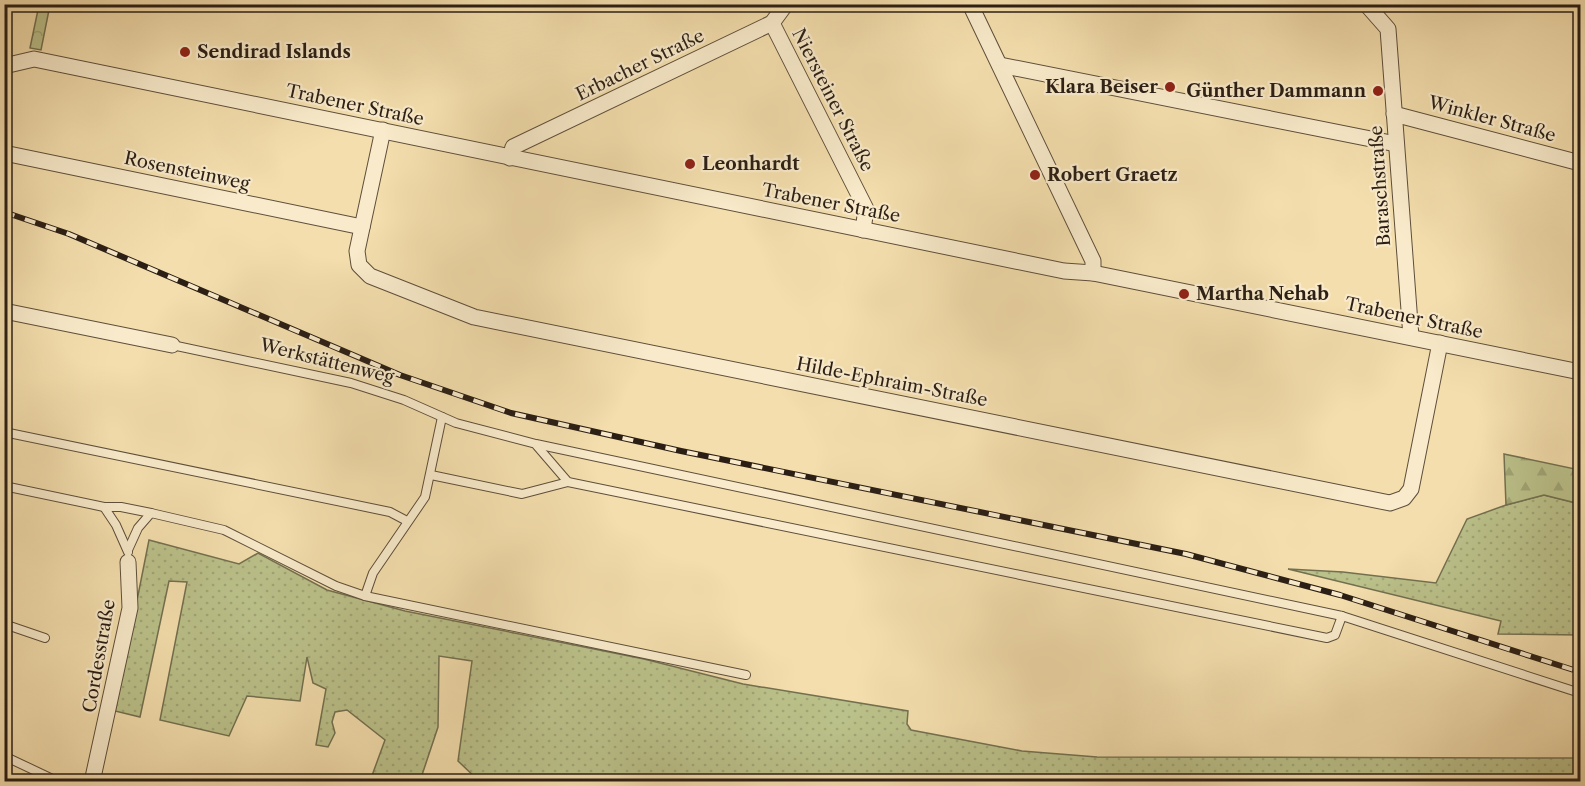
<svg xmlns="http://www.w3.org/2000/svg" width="1585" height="786" font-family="'Libre Caslon Text',serif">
<defs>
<pattern id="grass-dots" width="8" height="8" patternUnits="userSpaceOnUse" patternTransform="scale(1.5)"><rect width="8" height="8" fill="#bbc18a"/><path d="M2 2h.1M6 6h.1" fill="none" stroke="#a1a576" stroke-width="1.8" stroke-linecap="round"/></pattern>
<pattern id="forest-firs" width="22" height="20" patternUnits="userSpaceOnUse" patternTransform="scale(1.5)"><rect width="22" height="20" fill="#bbc18a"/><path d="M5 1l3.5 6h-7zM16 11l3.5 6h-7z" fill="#a1a576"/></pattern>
<pattern id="park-crowns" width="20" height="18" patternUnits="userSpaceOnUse" patternTransform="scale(1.5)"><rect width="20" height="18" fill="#bbc18a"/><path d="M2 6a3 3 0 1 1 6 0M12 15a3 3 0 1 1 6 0" fill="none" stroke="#a1a576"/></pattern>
</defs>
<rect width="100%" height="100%" fill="#f4dead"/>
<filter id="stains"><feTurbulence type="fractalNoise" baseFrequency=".00333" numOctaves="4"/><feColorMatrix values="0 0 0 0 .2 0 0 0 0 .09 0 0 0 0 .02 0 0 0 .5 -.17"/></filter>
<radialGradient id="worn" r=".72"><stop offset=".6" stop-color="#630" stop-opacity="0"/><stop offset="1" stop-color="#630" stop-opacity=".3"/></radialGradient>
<g fill="url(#grass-dots)" stroke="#737050" stroke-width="1.5">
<path d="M1544,495L1580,504V635L1498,634L1501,621L1288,569L1343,572L1436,583L1467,519L1506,505Z"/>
<path d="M149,540L239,564L258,553L327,590L405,611L644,659L743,684L908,711L907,724L911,730L1022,751L1097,757L1580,758V781H479L458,761L472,661L439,656L438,727L420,781H370L385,740L347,710L335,712L332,722L335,733L328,747L316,745L326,689L313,683L307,657L300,701L247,696L229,736L160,720L187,582L169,581L140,717L115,711Z"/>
</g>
<path fill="url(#forest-firs)" stroke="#737050" stroke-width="1.5" d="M1504,454L1580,470V504L1544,495L1506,505Z"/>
<path fill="url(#park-crowns)" stroke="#737050" stroke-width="1.5" d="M39,5H50L41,50L30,48Z"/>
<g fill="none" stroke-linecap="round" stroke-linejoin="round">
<defs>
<g id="lane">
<path d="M172,345L351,383L404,400L456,423L536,444L1342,616L1580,693"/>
<path d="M4,432L390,512L407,521"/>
<path d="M537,446L568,482L1327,638L1335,635L1342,616"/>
<path d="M431,475L522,494L568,482"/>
<path d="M4,486L104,507"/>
<path d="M128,550L138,528L151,513L224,530L336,586L365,596L746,675"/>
<path d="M128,552L116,525L104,507H121L151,513"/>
<path d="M365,596L373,573L425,497L442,417"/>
<path d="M4,624L45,638"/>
<path d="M4,756L59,782"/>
</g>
<g id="street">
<path d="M970,4L1093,261V273"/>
<path d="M1366,4L1388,29L1411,337"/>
<path d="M772,23L866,209L863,230"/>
<path d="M1000,65L1396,144"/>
<path d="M4,66L34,59L1064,271L1093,273L1580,372"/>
<path d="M1394,114L1580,163"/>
<path d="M383,130L357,251L359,265L370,276L474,317L1390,503L1404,498L1411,489L1440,343"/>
<path d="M4,153L362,227"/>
<path d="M510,158L513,147L772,23L786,4"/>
<path d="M4,311L172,345"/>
<path d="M92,782L130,608L128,562"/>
</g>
</defs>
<use href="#lane" stroke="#5d4f3b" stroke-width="10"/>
<use href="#street" stroke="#5d4f3b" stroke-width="17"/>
<use href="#lane" stroke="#f8eaca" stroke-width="8"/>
<use href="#street" stroke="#f8eaca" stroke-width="15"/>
<defs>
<path id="rail" d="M4,212L69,234L400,375L511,413L681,451L1186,554L1340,595L1580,672"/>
</defs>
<use href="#rail" stroke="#2b1f15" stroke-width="6"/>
<use href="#rail" stroke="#f8eaca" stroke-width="4" stroke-dasharray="11" stroke-linecap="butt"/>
</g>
<g fill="#8f2418" stroke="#f8eaca" stroke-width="2">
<circle cx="185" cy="52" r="6"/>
<circle cx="1170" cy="87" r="6"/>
<circle cx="1378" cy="91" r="6"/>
<circle cx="690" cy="164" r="6"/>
<circle cx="1035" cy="175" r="6"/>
<circle cx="1184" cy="294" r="6"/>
</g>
<g text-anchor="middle" stroke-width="4.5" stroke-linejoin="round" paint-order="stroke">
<g font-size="18" font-weight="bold" fill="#2b1f15" stroke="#f8eaca" text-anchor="start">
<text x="197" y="58">Sendirad Islands</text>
<text x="1158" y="93" text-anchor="end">Klara Beiser</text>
<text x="1366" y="97" text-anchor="end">Günther Dammann</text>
<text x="702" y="170">Leonhardt</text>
<text x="1047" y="181">Robert Graetz</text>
<text x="1196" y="300">Martha Nehab</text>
</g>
<g font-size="18" fill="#2b1f15" stroke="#f8eaca">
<text transform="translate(640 65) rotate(-26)" y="6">Erbacher Straße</text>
<text transform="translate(833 100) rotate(63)" y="6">Niersteiner Straße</text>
<text transform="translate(355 105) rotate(12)" y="6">Trabener Straße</text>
<text transform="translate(1492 119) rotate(15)" y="6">Winkler Straße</text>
<text transform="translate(187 171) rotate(12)" y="6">Rosensteinweg</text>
<text transform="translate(1380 186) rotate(-94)" y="6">Baraschstraße</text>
<text transform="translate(831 203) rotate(11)" y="6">Trabener Straße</text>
<text transform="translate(1414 318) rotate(12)" y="6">Trabener Straße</text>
<text transform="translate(327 361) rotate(14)" y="6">Werkstättenweg</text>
<text transform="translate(892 382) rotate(11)" y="6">Hilde-Ephraim-Straße</text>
<text transform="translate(99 656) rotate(-80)" y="6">Cordesstraße</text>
</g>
</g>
<rect width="1585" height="786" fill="none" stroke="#f4dead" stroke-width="24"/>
<rect x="6" y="6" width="1573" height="774" fill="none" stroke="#2b1f15" stroke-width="3"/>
<rect x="12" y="12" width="1561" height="762" fill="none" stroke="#2b1f15" stroke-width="1.5"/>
<rect width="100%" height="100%" filter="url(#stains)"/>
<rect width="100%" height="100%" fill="url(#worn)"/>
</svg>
